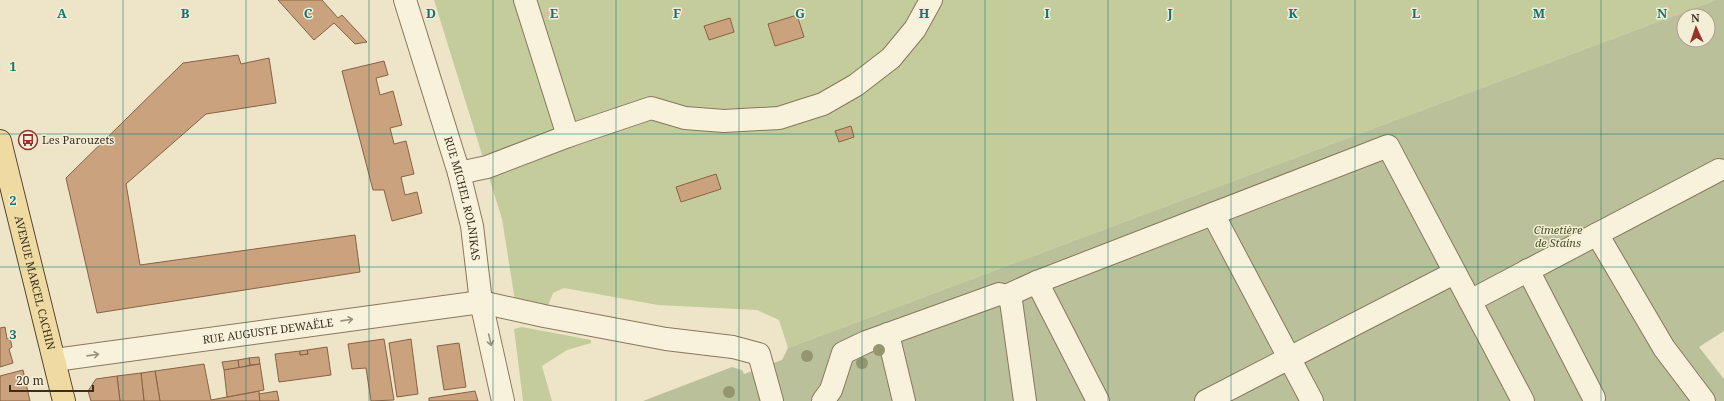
<svg xmlns="http://www.w3.org/2000/svg" width="1724" height="401" font-family="'Noto Serif',serif">
<rect width="100%" height="100%" fill="#eee4c8"/>
<g fill="#c4cc9b">
<path d="M434,0H1716L788,348L779,320L757,310L658,305L564,288L553,293L547,308L515,301L502,219Z"/>
<path d="M522,327L591,340V343L567,350L542,366L552,401H523L514,329Z"/>
</g>
<path fill="#bac19a" fill-rule="evenodd" d="M1716,0H1724V331L1699,347L1724,379V401H643L732,367L742,370L744,374L782,360L788,348ZM1684,16H1708V40H1684Z"/>
<g fill="#cba27e" stroke="#886243">
<path d="M278,0H322L338,18L342,15L367,42L355,44L334,23L314,40Z"/>
<path d="M797,15L804,37L775,46L768,24Z"/>
<path d="M730,18L734,32L709,40L704,26Z"/>
<path d="M238,55L241,64L269,58L276,103L206,114L126,184L140,265L355,235L360,272L97,313L66,178L183,63Z"/>
<path d="M384,61L388,75L376,78L380,95L393,91L402,125L390,128L394,144L406,141L414,174L401,177L405,195L417,192L422,213L392,221L384,190H373L342,71Z"/>
<path d="M851,126L854,137L839,142L835,131Z"/>
<path d="M716,174L721,189L681,202L676,187Z"/>
<path d="M5,327L7,339L10,338L12,347L9,349L13,363L0,367V328Z"/>
<path d="M384,339L394,400L371,401L366,368L352,369L348,344Z"/>
<path d="M411,339L418,394L397,397L389,343Z"/>
<path d="M459,343L466,387L444,390L437,346Z"/>
<path d="M327,347L331,375L279,382L275,354L300,351V355L308,354L307,350Z"/>
<path d="M307,350L308,354L300,355V351Z"/>
<path d="M259,357L260,364L250,365L249,358Z"/>
<path d="M249,358L250,365L239,368L238,360Z"/>
<path d="M238,360L239,368L224,370L222,362Z"/>
<path d="M204,364L211,400L259,391L260,401H160L155,371Z"/>
<path d="M260,364L264,390L227,397L224,370Z"/>
<path d="M23,370L30,401H0V376Z"/>
<path d="M155,371L160,401H144L141,373Z"/>
<path d="M141,373L144,401H120L117,376Z"/>
<path d="M117,376L120,401H91L88,391L96,379Z"/>
<path d="M277,391L279,401H260L259,394Z"/>
<path d="M475,391L478,401H429V398Z"/>
</g>
<g fill="none" stroke-linecap="round" stroke-linejoin="round">
<defs>
<g id="minor">
<path id="s1" d="M405,0L459,173L472,226L481,302L503,401"/>
<path d="M568,136L651,108L685,118L724,121L779,118L823,104L856,85L891,58L915,29L931,0"/>
<path d="M459,173L487,167L568,136L525,0"/>
<path d="M1213,214L1312,401"/>
<path d="M1597,234L1664,348L1704,401"/>
<path d="M1528,270L1594,398"/>
<path d="M1037,282L1098,401"/>
<path d="M1006,296L1037,282L1388,146L1523,401"/>
<path d="M1470,301L1719,170"/>
<path d="M888,334L904,401"/>
<path id="s2" d="M55,360L481,302L544,316L666,339L733,347L759,354L772,401"/>
<path d="M823,401L831,390L843,353L866,342L999,294L1006,296L1011,301L1025,401"/>
<path d="M1206,401L1454,273"/>
</g>
<g id="major">
<path id="s3" d="M0,141L64,401"/>
</g>
</defs>
<use href="#minor" stroke="#8a775d" stroke-width="24"/>
<use href="#major" stroke="#584531" stroke-width="24"/>
<use href="#minor" stroke="#f8f1db" stroke-width="22"/>
<use href="#major" stroke="#efdba1" stroke-width="22"/>
</g>
<g fill="#93966f">
<circle cx="879" cy="350" r="6"/>
<circle cx="807" cy="356" r="6"/>
<circle cx="862" cy="363" r="6"/>
<circle cx="729" cy="392" r="6"/>
</g>
<defs><path id="oneway-shaft" d="M-6 0H5M1.5-3L5.5 0L1.5 3" fill="none" stroke-width="1.6" stroke-linecap="round" stroke-linejoin="round"/></defs>
<g stroke="#99907e">
<use href="#oneway-shaft" transform="translate(347 320) rotate(-8)"/>
<use href="#oneway-shaft" transform="translate(490 340) rotate(77)"/>
<use href="#oneway-shaft" transform="translate(93 355) rotate(-8)"/>
</g>
<path fill="none" stroke="#0f766e" stroke-width="1" stroke-opacity="0.55" d="M123,0V401M246,0V401M369,0V401M493,0V401M616,0V401M739,0V401M862,0V401M985,0V401M1108,0V401M1231,0V401M1355,0V401M1478,0V401M1601,0V401M0,134H1724M0,267H1724"/>
<defs>
<symbol id="bus-ring" viewBox="-11 -11 22 22"><circle r="9.5" fill="#f5eed7" stroke="#97332e" stroke-width="1.5"/><path d="M-5-6H5V4H4V6H2V4H-2V6H-4V4H-5ZM-3.5-4V0h7V-4ZM-3.5 1.2v1.5H-2V1.2ZM2 1.2v1.5H3.5V1.2Z" fill="#97332e"/></symbol>
</defs>
<g fill-rule="evenodd">
<use href="#bus-ring" x="17" y="129" width="22" height="22"/>
</g>
<g text-anchor="middle" stroke-width="3" stroke-linejoin="round" paint-order="stroke">
<g font-size="11" fill="#3a2e20" stroke="#f5eed7" text-anchor="start">
<text x="42" y="144">Les Parouzets</text>
</g>
<g font-size="11" fill="#3a2e20" stroke="#f5eed7">
<text dy="4" stroke="none"><textPath href="#s1" startOffset="207">RUE MICHEL ROLNIKAS</textPath></text>
<text dy="4" stroke="none"><textPath href="#s3" startOffset="146">AVENUE MARCEL CACHIN</textPath></text>
<text dy="4" stroke="none"><textPath href="#s2" startOffset="215">RUE AUGUSTE DEWAËLE</textPath></text>
</g>
<g font-size="11" font-style="italic" fill="#485627" stroke="#f5eed7">
<text x="1558" y="234">Cimetière<tspan x="1558" dy="13">de Stains</tspan></text>
</g>
</g>
<g font-size="13" text-anchor="middle" font-weight="bold" fill="#0f766e" stroke="#f5eed7" stroke-width="3" stroke-linejoin="round" paint-order="stroke">
<text x="62" y="18">A</text>
<text x="185" y="18">B</text>
<text x="308" y="18">C</text>
<text x="431" y="18">D</text>
<text x="554" y="18">E</text>
<text x="677" y="18">F</text>
<text x="800" y="18">G</text>
<text x="924" y="18">H</text>
<text x="1047" y="18">I</text>
<text x="1170" y="18">J</text>
<text x="1293" y="18">K</text>
<text x="1416" y="18">L</text>
<text x="1539" y="18">M</text>
<text x="1662" y="18">N</text>
<text x="13" y="71">1</text>
<text x="13" y="205">2</text>
<text x="13" y="339">3</text>
</g>
<g transform="translate(1696 28) rotate(357)"><circle r="19" fill="#f5eed7" stroke="#aaa18e"/>
<path d="M0-3L7 15L0 10L-7 15Z" fill="#97332e"/>
<text y="-6" font-size="11" font-weight="bold" text-anchor="middle" fill="#3a2e20">N</text>
</g>
<path d="M10 385v6h83v-6" fill="none" stroke="#3a2e20" stroke-width="2"/>
<text x="16" y="385" font-size="12" fill="#3a2e20" stroke="#f5eed7" stroke-width="3" paint-order="stroke">20 m</text>
</svg>
